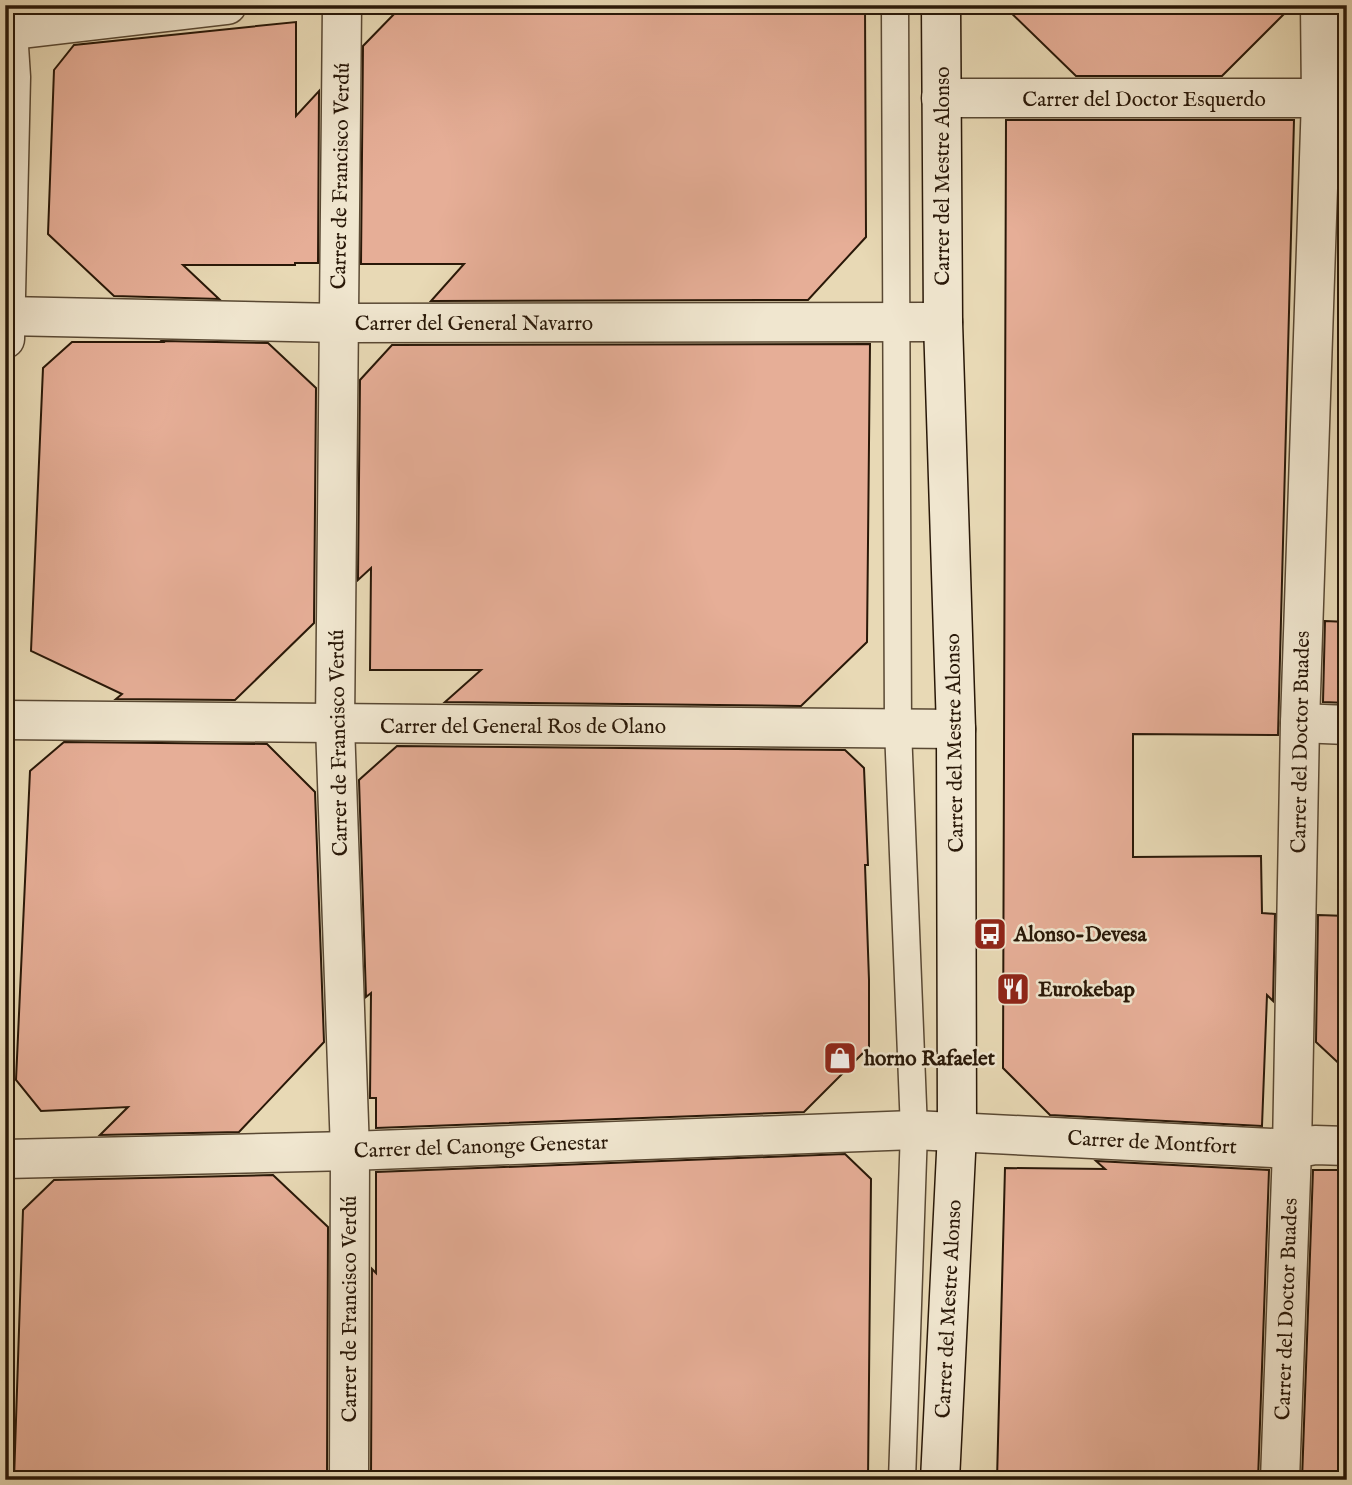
<svg xmlns="http://www.w3.org/2000/svg" width="1352" height="1485" font-family="'IM FELL English',serif">
<rect width="100%" height="100%" fill="#e8d9b5"/>
<filter id="stains"><feTurbulence type="fractalNoise" baseFrequency=".00286" numOctaves="4"/><feColorMatrix values="0 0 0 0 .2 0 0 0 0 .09 0 0 0 0 .02 0 0 0 .5 -.17"/></filter>
<radialGradient id="worn" r=".72"><stop offset=".6" stop-color="#630" stop-opacity="0"/><stop offset="1" stop-color="#630" stop-opacity=".3"/></radialGradient>
<g fill="#e6ae97" stroke="#291808" stroke-width="2">
<path d="M454,5H865L866,237L808,300L431,301L464,264H361L363,46L398,10Z"/>
<path d="M1003,5H1293L1222,76H1076Z"/>
<path d="M296,22V116L319,91L318,263H295V265H183L219,299L114,296L48,234L54,70L74,45Z"/>
<path d="M1006,120H1294L1278,735L1133,734V857L1261,856L1262,913L1275,914L1273,1001L1267,995L1262,1126L1050,1115L1003,1068Z"/>
<path d="M162,341L268,343L316,388L314,623L235,700L116,699L122,694L31,651L43,368L72,342H163Z"/>
<path d="M870,344L867,642L801,706L445,702L481,670H370L371,568L358,580L360,380L392,345Z"/>
<path d="M1325,621L1347,622V703L1323,702Z"/>
<path d="M64,742L267,744L315,792L324,1042L239,1132L100,1135L128,1107L41,1111L16,1080L30,771Z"/>
<path d="M397,746L845,750L864,768L868,865H865L869,980V1047L804,1112L376,1128V1098H370L371,993L366,997L359,780Z"/>
<path d="M1318,915L1347,916V1071L1316,1042Z"/>
<path d="M845,1154L871,1179L868,1480H371L372,1269L376,1273V1172Z"/>
<path d="M1096,1161L1269,1170L1258,1480H997L1005,1168L1105,1169Z"/>
<path d="M1313,1170H1347V1480H1302Z"/>
<path d="M273,1175L328,1227L327,1480H14L23,1210L54,1180Z"/>
</g>
<g fill="none" stroke-linecap="round" stroke-linejoin="round">
<defs>
<path id="lane" d="M895,5L898,729L914,1130L902,1480"/>
<g id="street">
<path d="M342,5L335,725L350,1151L349,1480"/>
<path d="M5,31L227,5"/>
<path d="M941,98H1345"/>
<path d="M6,316L339,323L943,322"/>
<path d="M5,339L11,77L8,31"/>
<path d="M5,720L956,729"/>
<path d="M1300,723L1347,725"/>
<path d="M5,1159L350,1151L914,1130L1292,1149L1315,1145L1347,1146"/>
<path d="M1280,1480L1292,1149L1300,723L1321,99L1320,5"/>
</g>
<path id="secondary" d="M940,1480L957,1133L956,729L943,322L941,5"/>
</defs>
<use href="#lane" stroke="#594833" stroke-width="29"/>
<use href="#street" stroke="#594833" stroke-width="41"/>
<use href="#secondary" stroke="#291808" stroke-width="41"/>
<use href="#lane" stroke="#f0e6cf" stroke-width="26"/>
<use href="#street" stroke="#f0e6cf" stroke-width="38"/>
<use href="#secondary" stroke="#f0e6cf" stroke-width="38"/>
</g>
<defs>
<symbol id="bus-square" viewBox="-11 -11 22 22"><rect x="-9" y="-9" width="18" height="18" rx="4" fill="#8f2418" stroke="#f0e6cf"/><path d="M-5-6H5V4H4V6H2V4H-2V6H-4V4H-5ZM-3.5-4V0h7V-4ZM-3.5 1.2v1.5H-2V1.2ZM2 1.2v1.5H3.5V1.2Z" fill="#fff"/></symbol>
<symbol id="restaurant-square" viewBox="-11 -11 22 22"><rect x="-9" y="-9" width="18" height="18" rx="4" fill="#8f2418" stroke="#f0e6cf"/><path d="M-5-6h1v4h1v-4h1v4h1v-4h1v5L-1.5 .5V6h-2V.5L-5-1ZM5-6V6H3V1.5H1.5Q1.5-4 5-6Z" fill="#fff"/></symbol>
<symbol id="shop-square" viewBox="-11 -11 22 22"><rect x="-9" y="-9" width="18" height="18" rx="4" fill="#8f2418" stroke="#f0e6cf"/><path d="M-5-2.5h2.3a2.7 3.5 0 0 1 5.4 0H5L5.5 6h-11ZM-1.5-2.5h3a1.5 2.3 0 0 0-3 0Z" fill="#fff"/></symbol>
</defs>
<g fill-rule="evenodd">
<use href="#bus-square" x="971" y="915" width="38" height="38"/>
<use href="#restaurant-square" x="994" y="970" width="38" height="38"/>
<use href="#shop-square" x="821" y="1039" width="38" height="38"/>
</g>
<g text-anchor="middle" stroke-width="5" stroke-linejoin="round" paint-order="stroke">
<g font-size="21" fill="#291808" stroke="#f0e6cf">
<text x="1144" y="106">Carrer del Doctor Esquerdo</text>
<text transform="translate(340 176) rotate(-89)" y="7">Carrer de Francisco Verdú</text>
<text transform="translate(942 176) rotate(-90)" y="7">Carrer del Mestre Alonso</text>
<text x="474" y="330">Carrer del General Navarro</text>
<text x="523" y="733">Carrer del General Ros de Olano</text>
<text transform="translate(1300 742) rotate(-89)" y="7">Carrer del Doctor Buades</text>
<text transform="translate(338 743) rotate(-91)" y="7">Carrer de Francisco Verdú</text>
<text transform="translate(954 743) rotate(-91)" y="7">Carrer del Mestre Alonso</text>
<text transform="translate(1152 1142) rotate(3)" y="7">Carrer de Montfort</text>
<text transform="translate(481 1146) rotate(-2)" y="7">Carrer del Canonge Genestar</text>
<text transform="translate(349 1309) rotate(-90)" y="7">Carrer de Francisco Verdú</text>
<text transform="translate(948 1309) rotate(-87)" y="7">Carrer del Mestre Alonso</text>
<text transform="translate(1286 1309) rotate(-88)" y="7">Carrer del Doctor Buades</text>
</g>
<g font-size="21" font-weight="bold" fill="#291808" stroke="#f0e6cf" text-anchor="start">
<text x="1014" y="941">Alonso-Devesa</text>
<text x="1038" y="996">Eurokebap</text>
<text x="864" y="1065">horno Rafaelet</text>
</g>
</g>
<rect width="1352" height="1485" fill="none" stroke="#e8d9b5" stroke-width="28"/>
<rect x="7" y="7" width="1338" height="1471" fill="none" stroke="#291808" stroke-width="3.5"/>
<rect x="14" y="14" width="1324" height="1457" fill="none" stroke="#291808" stroke-width="2"/>
<rect width="100%" height="100%" filter="url(#stains)"/>
<rect width="100%" height="100%" fill="url(#worn)"/>
</svg>
